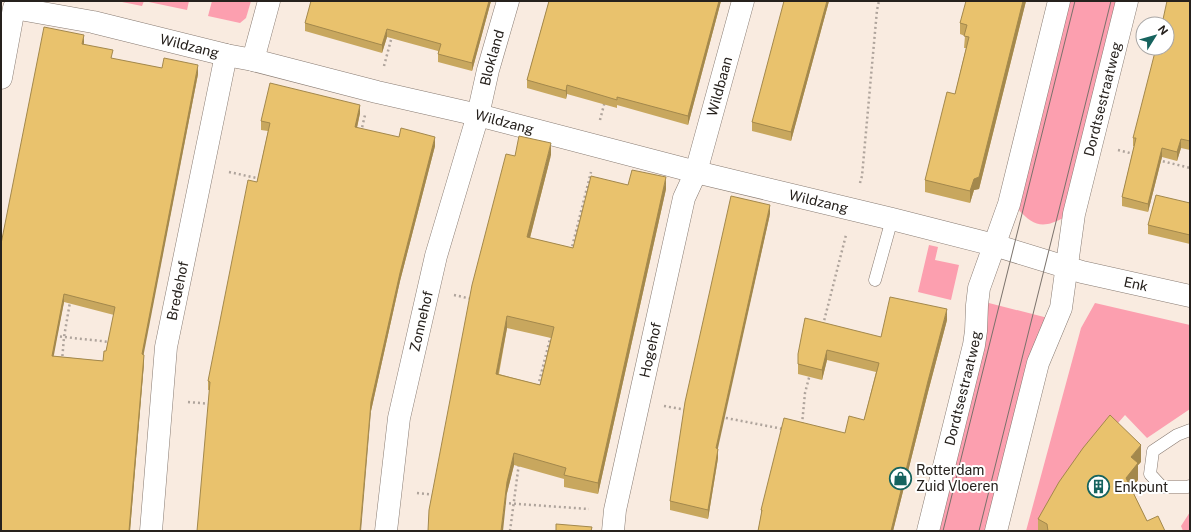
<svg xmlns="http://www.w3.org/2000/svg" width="1191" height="532" font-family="'Public Sans',sans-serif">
<rect width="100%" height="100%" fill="#f9ebe0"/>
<g fill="#fc9faf">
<path d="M117,1H189L187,10L144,1L142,6Z"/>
<path d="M212,1H251L246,18L240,23L208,16Z"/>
<path d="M1067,1H1118L1065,217C1043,229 1034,227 1017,208Z"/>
<path d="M929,245L938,247L935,260L959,265L951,300L918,292Z"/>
<path d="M985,302L1048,318L988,531H935Z"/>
<path d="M1095,303L1190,325V409L1147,438L1125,415L1110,432L1040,531H1026L1081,328Z"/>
<path d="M1190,512V531H1183L1181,526Z"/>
</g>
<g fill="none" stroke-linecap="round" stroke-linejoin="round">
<defs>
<g id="service">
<path d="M875,280L892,219"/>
<path d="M1190,430L1177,435L1153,451L1150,474L1162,487H1187L1190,486"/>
</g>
<g id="minor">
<path d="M253,60L269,1"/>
<path id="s1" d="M1,78L14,8L93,22L226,55L253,60L377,92L478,115L696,172L892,219L994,245L1082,272L1190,296"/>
<path id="s2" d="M151,531L166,347L226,55"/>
<path id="s3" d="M386,531L399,418L436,256L478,115L488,70L508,1"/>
<path id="s4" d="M613,531L615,510L639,401L684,198L696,172L743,1"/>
</g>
<g id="tertiary">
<path id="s5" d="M928,531L974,345L976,331L977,305L979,288L1009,204L1059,1"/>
<path id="s6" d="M996,531L1038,363L1061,308L1074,214L1127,1"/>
</g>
</defs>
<use href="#service" stroke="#887b72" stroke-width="13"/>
<use href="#minor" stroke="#887b72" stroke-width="23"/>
<use href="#tertiary" stroke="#887b72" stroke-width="23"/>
<g stroke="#afa49c" stroke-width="2.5" stroke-dasharray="2 3" stroke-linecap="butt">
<path d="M384,66L392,36"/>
<path d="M600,120L605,101"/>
<path d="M361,132L365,115"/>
<path d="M1118,150L1134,154"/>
<path d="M1158,160L1190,168"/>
<path d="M229,172L261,179"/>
<path d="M860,183L862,176L877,10L879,1"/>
<path d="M571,251L591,172"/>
<path d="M454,295L472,299"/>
<path d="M823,325L846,235"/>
<path d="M55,336L110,342"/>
<path d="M62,361L64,337L70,302"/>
<path d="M538,386L551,335"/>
<path d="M188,402L211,404"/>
<path d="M664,406L687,410"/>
<path d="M721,417L783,429"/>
<path d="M802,424L805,393L810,374"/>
<path d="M417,493L436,495"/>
<path d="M504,503L589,509"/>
<path d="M510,531L519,463"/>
</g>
<use href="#service" stroke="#fff" stroke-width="12"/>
<use href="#minor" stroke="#fff" stroke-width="22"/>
<use href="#tertiary" stroke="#fff" stroke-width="22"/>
<g stroke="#79716a" stroke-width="1">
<path d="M943,531L1075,1"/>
<path d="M979,531L1111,1"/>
</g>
</g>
<g fill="#c8a75e" fill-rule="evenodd">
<path d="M491,1L472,71L438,62V51L387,37L382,53L305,31V23Z"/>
<path d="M549,1H721L688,125L617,105V108L567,94L566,99L527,88V80Z"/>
<path d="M829,1L791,141L752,131V122Z"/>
<path d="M1026,1L979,189L974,190L970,203L925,192V180L955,94L966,48H964L965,36L960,34V23Z"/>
<path d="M1190,1V150L1181,148L1177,161L1162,157L1148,212L1122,206V197L1134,146H1133V138Z"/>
<path d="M84,43V44L113,59L162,68L198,74L143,354L144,363L130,531L1,244ZM64,302L114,315L106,351L103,361L53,356Z"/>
<path d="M360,113L357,128L435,146L400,281L371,411L208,390V381L257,182L268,131L261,130V121Z"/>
<path d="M551,155L530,238L573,248L628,185L666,189L598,494L564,487V479L514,465L507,493L428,531ZM507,328L551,338L540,385L499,374Z"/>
<path d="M1190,203V244L1148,234V225Z"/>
<path d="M770,214L717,448L718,458L708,519L670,510V501Z"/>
<path d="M947,320L928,392L893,531H758L761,515V510L845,433L864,420L876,372L827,360L822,380L798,374V354L881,337Z"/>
<path d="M1141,462L1138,465V480L1131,488L1147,521L1165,531H1038V519Z"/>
</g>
<g fill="#a3884c">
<path d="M489,1H491L472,71V63Z"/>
<path d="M719,1H721L688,125V116Z"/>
<path d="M827,1H829L791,141V132Z"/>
<path d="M1023,1H1026L979,189L974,190L970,203V191Z"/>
<path d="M387,29V37L382,53V45Z"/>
<path d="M84,35V43L82,52V44Z"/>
<path d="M198,65V74L142,363V354Z"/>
<path d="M567,85V94L566,99V91Z"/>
<path d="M360,105V113L355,136V127Z"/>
<path d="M435,137V146L400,281L371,411L361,531H360L371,402L400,273Z"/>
<path d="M1181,139V148L1177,161V152Z"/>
<path d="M551,143V155L527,249V237Z"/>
<path d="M1162,148V157L1148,212V204Z"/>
<path d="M666,177V189L598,494V483Z"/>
<path d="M770,205V214L716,457V448Z"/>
<path d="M64,294V302L52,365V356Z"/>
<path d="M947,309V320L928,392L893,531H891L928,381Z"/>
<path d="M507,316V328L496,385V374Z"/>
<path d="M827,350V360L822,380V370Z"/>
<path d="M144,355V363L130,531H129Z"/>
<path d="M1141,445V462L1138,465V480L1126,495V478L1131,457Z"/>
<path d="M718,449V458L708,519V510Z"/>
<path d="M514,453V465L507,493L503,531H501L507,482Z"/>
</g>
<g fill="#e9c26d" stroke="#a3884c" fill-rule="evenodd">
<path d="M311,1H489L472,63L438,54L441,44L387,29L382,45L305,23Z"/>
<path d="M549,1H719L688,116L617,97V100L567,85L566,91L527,80Z"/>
<path d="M784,1H827L791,132L752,122Z"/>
<path d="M966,1H1023L979,177L974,179L970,191L925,180L947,92L955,94L969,37L964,36L967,25L960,23Z"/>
<path d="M1167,1H1190V141L1181,139L1177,152L1162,148L1148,204L1122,197L1136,138H1133L1156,48H1167V24H1162Z"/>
<path d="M44,27L84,35L82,44L113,50L111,58L162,68L164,58L198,65L142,354L144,355L129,531H1V244ZM64,294L115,307L106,351H104L103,361L52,356Z"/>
<path d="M270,83L360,105L355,127L399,137L401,128L435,137L400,273L371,402L360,531H197L210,382L208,381L248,180L257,182L270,123L261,121Z"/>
<path d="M519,136L551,143L527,237L573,248L591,176L628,185L632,170L666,177L598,483L564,475L566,468L514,453L507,482L501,531H428L429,510L472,285L506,154L515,156ZM507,316L554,327L540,385L496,374Z"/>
<path d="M1156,195L1190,203V235L1148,225Z"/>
<path d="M731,196L770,205L716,448L718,449L708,510L670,501L685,402Z"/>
<path d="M890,297L947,309L928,381L891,531H758L762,510H761L784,418L845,433L849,416L864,420L879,363L827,350L822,370L798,364V354L805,318L881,337Z"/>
<path d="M1110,415L1141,445L1131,457L1138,463L1126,478L1147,521L1158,516L1165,531H1048L1047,524L1038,519L1059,482L1083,448Z"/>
<path d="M556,524L592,527L591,531H556Z"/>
</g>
<defs>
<symbol id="shop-ring" viewBox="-11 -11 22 22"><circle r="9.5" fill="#fff" stroke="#16635e" stroke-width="1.5"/><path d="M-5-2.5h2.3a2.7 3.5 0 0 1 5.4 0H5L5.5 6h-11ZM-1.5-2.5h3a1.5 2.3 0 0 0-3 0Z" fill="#16635e"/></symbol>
<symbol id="building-ring" viewBox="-11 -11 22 22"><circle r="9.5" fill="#fff" stroke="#16635e" stroke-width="1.5"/><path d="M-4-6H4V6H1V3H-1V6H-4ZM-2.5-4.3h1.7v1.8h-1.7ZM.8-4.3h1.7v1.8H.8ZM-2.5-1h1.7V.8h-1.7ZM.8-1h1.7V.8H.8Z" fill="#16635e"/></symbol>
</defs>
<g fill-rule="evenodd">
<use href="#shop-ring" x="888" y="466" width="25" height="25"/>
<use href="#building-ring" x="1086" y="474" width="25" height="25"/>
</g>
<g text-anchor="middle" stroke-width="4" stroke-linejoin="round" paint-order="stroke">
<g font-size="14" fill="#26211d" stroke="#fff">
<text dy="5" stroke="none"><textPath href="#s1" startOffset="251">Wildzang</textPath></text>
<text dy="5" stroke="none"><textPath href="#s3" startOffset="486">Blokland</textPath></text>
<text dy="5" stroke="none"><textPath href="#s4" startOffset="458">Wildbaan</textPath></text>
<text dy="5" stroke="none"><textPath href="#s6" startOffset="446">Dordtsestraatweg</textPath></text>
<text dy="5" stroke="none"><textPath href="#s1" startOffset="575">Wildzang</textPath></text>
<text dy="5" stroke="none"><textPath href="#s1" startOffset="899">Wildzang</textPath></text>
<text dy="5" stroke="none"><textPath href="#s1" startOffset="1227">Enk</textPath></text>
<text dy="5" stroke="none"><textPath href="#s2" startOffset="242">Bredehof</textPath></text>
<text dy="5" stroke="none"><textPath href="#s3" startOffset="213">Zonnehof</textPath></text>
<text dy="5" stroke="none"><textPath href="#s4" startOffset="185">Hogehof</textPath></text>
<text dy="5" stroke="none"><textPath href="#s5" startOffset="147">Dordtsestraatweg</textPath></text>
</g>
<g font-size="14" fill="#26211d" stroke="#fff" text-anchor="start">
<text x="916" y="475">Rotterdam<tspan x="916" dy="16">Zuid Vloeren</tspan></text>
<text x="1114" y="492">Enkpunt</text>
</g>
</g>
<rect width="1191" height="532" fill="none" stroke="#26211d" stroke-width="4"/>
<g transform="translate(1155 36) rotate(53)"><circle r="19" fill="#ffffff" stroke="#a8a6a5"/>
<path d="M0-3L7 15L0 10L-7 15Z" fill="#16635e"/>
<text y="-6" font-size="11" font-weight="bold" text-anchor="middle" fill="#26211d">N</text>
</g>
</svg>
